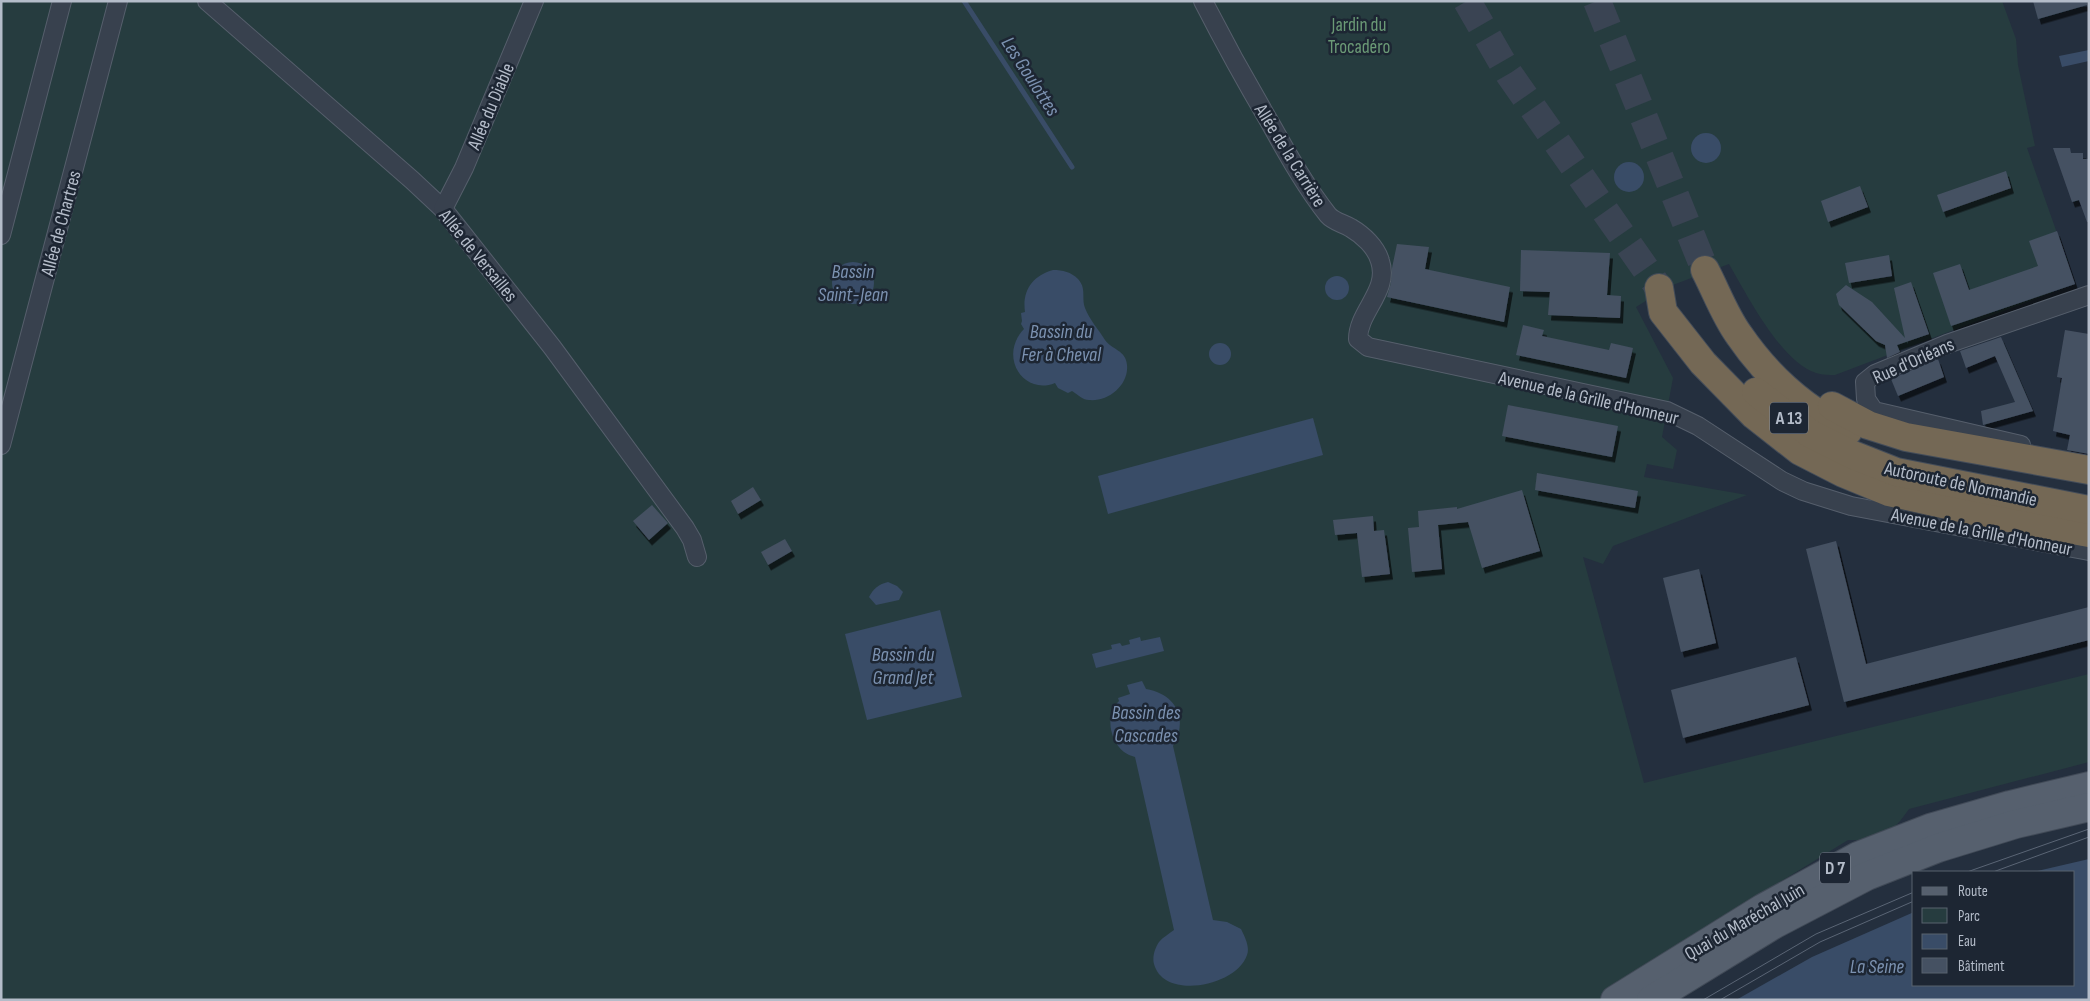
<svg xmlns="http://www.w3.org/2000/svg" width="2090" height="1001" font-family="'Sofia Sans Condensed',sans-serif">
<defs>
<filter id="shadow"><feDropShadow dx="3" dy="5.5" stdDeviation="0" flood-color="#0009"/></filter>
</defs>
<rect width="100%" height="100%" fill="#242f3e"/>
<path fill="#263c3f" d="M1,1H2002L2016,39L2018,65L2035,146L2027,148L2075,284L1835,375C1829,375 1823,375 1816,373C1781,362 1747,295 1729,264L1670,286L1636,307L1673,378L1662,437L1677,450L1673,469L1647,464L1644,477L1747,495L1613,546L1603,564L1583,557L1644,783L2089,674V762L1909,809C1891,835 1880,841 1848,840L1722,918L1599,1000H1Z"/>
<g fill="#394c67">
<path d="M2089,50V61L2062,67L2059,56Z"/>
<circle cx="1706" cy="148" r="15"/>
<circle cx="1629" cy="177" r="15"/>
<circle cx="853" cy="283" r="21"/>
<path d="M1053,270C1063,270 1071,272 1078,279C1087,289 1081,298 1085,308C1089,319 1099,330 1105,340C1112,350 1126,350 1127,365C1129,385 1108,402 1089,400C1083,400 1078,395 1072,391L1068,393L1058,388L1055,383C1023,396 998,356 1024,329L1021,324L1022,321L1021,313L1025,312C1022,291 1032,276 1053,270Z"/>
<circle cx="1337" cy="288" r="12"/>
<circle cx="1220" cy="354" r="11"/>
<path d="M1313,418L1323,455L1108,514L1098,476Z"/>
<path d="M888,582L897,586L903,592L899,600L876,605L869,597C873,589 879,584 888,582Z"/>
<path d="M940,610L962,697L867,720L845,634Z"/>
<path d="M1140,637L1141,641L1160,637L1164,651L1096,668L1092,654L1112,649L1111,645L1120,643L1122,646L1130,644L1129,640Z"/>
<path d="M1142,681L1146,689C1176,694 1189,719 1173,746L1213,920L1227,922L1241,929C1245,937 1250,947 1247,955C1237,986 1164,1001 1154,964C1152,957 1155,948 1159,942C1163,937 1169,934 1174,930L1135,757C1131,756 1127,754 1124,752C1109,740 1105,714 1119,701L1118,698L1130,694L1127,685Z"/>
<path d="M2089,859V1000H1736L1812,957L1914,912V985H2074V872H2033Z"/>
</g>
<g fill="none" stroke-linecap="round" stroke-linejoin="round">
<path stroke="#394c67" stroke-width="5" d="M964,1L1072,167"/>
</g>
<g fill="#455162" filter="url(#shadow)">
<path d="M2033,1H2087V5L2038,19Z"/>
<path d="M2053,148H2070L2071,153H2083V159H2089V222H2087L2079,200L2072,202Z"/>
<path d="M2006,171L2011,188L1943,212L1937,195Z"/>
<path d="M1860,186L1868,207L1828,222L1821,201Z"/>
<path d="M2057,231L2075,284L1951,326L1933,273L1960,264L1969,290L2038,266L2029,241Z"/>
<path d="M1397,244L1429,247L1425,269L1510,287L1504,322L1387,297L1391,283L1392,268Z"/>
<path d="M1521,250L1610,253L1607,295L1621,296L1620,318L1548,315L1550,292L1520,291Z"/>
<path d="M1889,255L1892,276L1849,283L1845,263Z"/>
<path d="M1911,282L1929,334L1897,345L1900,352L1887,358L1885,345L1876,341L1839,305L1836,294L1846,285L1872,302L1905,338L1894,288Z"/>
<path d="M1523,325L1544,330L1542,336L1609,350L1611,343L1633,348L1626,378L1516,355Z"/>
<path d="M2065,330L2089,334V454L2067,450L2070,435L2053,431L2062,378L2057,377Z"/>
<path d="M2001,337L2033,411L1983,425L1981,411L2015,402L1995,356L1966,368L1960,351Z"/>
<path d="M1938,359L1944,377L1898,396L1891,379Z"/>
<path d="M1508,405L1618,426L1612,457L1502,436Z"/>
<path d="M1537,473L1638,491L1635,508L1535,490Z"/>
<path d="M753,487L761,500L738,514L731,501Z"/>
<path d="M1522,490L1540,551L1482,568L1468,522L1438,525L1442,569L1412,572L1408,528L1419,527L1418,511L1457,507V509Z"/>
<path d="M652,505L668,523L649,540L633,521Z"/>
<path d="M1373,516L1374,531L1384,530L1390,574L1362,577L1357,533L1335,535L1333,520Z"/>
<path d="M785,539L792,551L768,565L761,552Z"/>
<path d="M1836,541L1866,664L2089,607V640L1844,702L1806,549Z"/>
<path d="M1699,569L1716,643L1681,652L1663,578Z"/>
<path d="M1796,657L1809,705L1683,738L1671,690Z"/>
</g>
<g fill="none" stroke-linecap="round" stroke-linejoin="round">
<g stroke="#3a4453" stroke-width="28" stroke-dasharray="28 14" stroke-linecap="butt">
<path d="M1467,1L1509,74L1659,288"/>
<path d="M1597,1L1705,270"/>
</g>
<defs>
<g id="street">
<path d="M207,1L412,180L443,209L552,347L685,528L692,540L697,557"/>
<path d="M1203,1C1224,42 1246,82 1269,121C1287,153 1305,186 1328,215C1334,222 1343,223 1351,228C1363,235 1376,247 1380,261C1390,291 1358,311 1358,339L1368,347L1667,411L1698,426L1782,481L1803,491L1851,506L2089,551"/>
<path d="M443,209L464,168L534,1"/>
<path d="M1,235L62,1"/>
<path d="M1,445L118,1"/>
<path d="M2021,445L1874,411L1866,399L1865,382L1875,374L1947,344L2089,295"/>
</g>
<g id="primary">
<path d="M1615,1000L1763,908L1858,856L1930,828L2010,805L2089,786"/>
<path d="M1651,1000L1775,924L1867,876L1938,848L2016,824L2089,807"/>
</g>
<g id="highway">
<path d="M1705,270C1716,291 1725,316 1739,335C1767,376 1804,409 1848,431"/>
<path d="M1659,288L1663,312L1703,363L1754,415L1800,451L1843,473L1889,492L1992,515L2089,533"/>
<path d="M1756,392L1811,434L1853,455L1896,472L2089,510"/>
<path d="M1832,406L1868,425L1906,437L2089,470"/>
</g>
</defs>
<use href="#street" stroke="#565f6c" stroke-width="20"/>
<use href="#primary" stroke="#414a57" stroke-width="30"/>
<use href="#highway" stroke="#434c59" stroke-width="30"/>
<use href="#street" stroke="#38414e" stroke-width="18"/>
<use href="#primary" stroke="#56606e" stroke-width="28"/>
<use href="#highway" stroke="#746855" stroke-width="28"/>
<g stroke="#5a6575" stroke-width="1">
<path d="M1967,872L2089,829"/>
<path d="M1993,872L2089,837"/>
<path d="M1703,1000L1816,934L1914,892"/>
<path d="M1720,1000L1820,942L1914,901"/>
</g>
</g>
<g text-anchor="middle" stroke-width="5" stroke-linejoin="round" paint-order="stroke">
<g fill="#1d2633" stroke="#878f9c" stroke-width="1">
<rect x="1770" y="402.5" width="38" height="31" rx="4"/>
<rect x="1820" y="852.5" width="30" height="31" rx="4"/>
</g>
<g font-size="18" font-weight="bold" fill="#b4bcc9">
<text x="1789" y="424">A 13</text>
<text x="1835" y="874">D 7</text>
</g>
<g font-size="19" fill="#6b9a76" stroke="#1d2633">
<text x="1359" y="31">Jardin du<tspan x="1359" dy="22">Trocadéro</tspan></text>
</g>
<g font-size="19" fill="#b4bcc9" stroke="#1d2633">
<text transform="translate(490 106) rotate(-67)" y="7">Allée du Diable</text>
<text transform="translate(1291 155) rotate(58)" y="7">Allée de la Carrière</text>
<text transform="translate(60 223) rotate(-75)" y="7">Allée de Chartres</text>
<text transform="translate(479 255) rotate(51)" y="7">Allée de Versailles</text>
<text transform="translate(1913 360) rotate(-24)" y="7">Rue d'Orléans</text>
<text transform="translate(1589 397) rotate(13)" y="7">Avenue de la Grille d'Honneur</text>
<text transform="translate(1961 483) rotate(12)" y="7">Autoroute de Normandie</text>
<text transform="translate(1982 531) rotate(11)" y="7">Avenue de la Grille d'Honneur</text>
<text transform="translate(1744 921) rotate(-30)" y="7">Quai du Maréchal Juin</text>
</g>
<g font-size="20" font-style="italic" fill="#7c92b1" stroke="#1d2633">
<text transform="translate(1031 76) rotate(57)" y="7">Les Goulottes</text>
<text x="853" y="278">Bassin<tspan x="853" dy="23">Saint-Jean</tspan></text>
<text x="1061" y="338">Bassin du<tspan x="1061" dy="23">Fer à Cheval</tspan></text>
<text x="903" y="661">Bassin du<tspan x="903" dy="23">Grand Jet</tspan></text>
<text x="1146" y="719">Bassin des<tspan x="1146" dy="23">Cascades</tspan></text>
<text x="1877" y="973">La Seine</text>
</g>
</g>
<rect width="2090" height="1001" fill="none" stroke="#b4bcc9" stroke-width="5"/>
<rect x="1912" y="871" width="162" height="115" fill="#1d2633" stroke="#59626f"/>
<rect x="1922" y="887" width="25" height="8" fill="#56606e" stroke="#59626f"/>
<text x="1958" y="896" font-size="15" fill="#b4bcc9">Route</text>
<rect x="1922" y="908" width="25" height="15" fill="#263c3f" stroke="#59626f"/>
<text x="1958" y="921" font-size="15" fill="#b4bcc9">Parc</text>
<rect x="1922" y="934" width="25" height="15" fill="#394c67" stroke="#59626f"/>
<text x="1958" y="946" font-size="15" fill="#b4bcc9">Eau</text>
<rect x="1922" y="958" width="25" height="15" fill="#455162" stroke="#59626f"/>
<text x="1958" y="971" font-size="15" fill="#b4bcc9">Bâtiment</text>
</svg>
